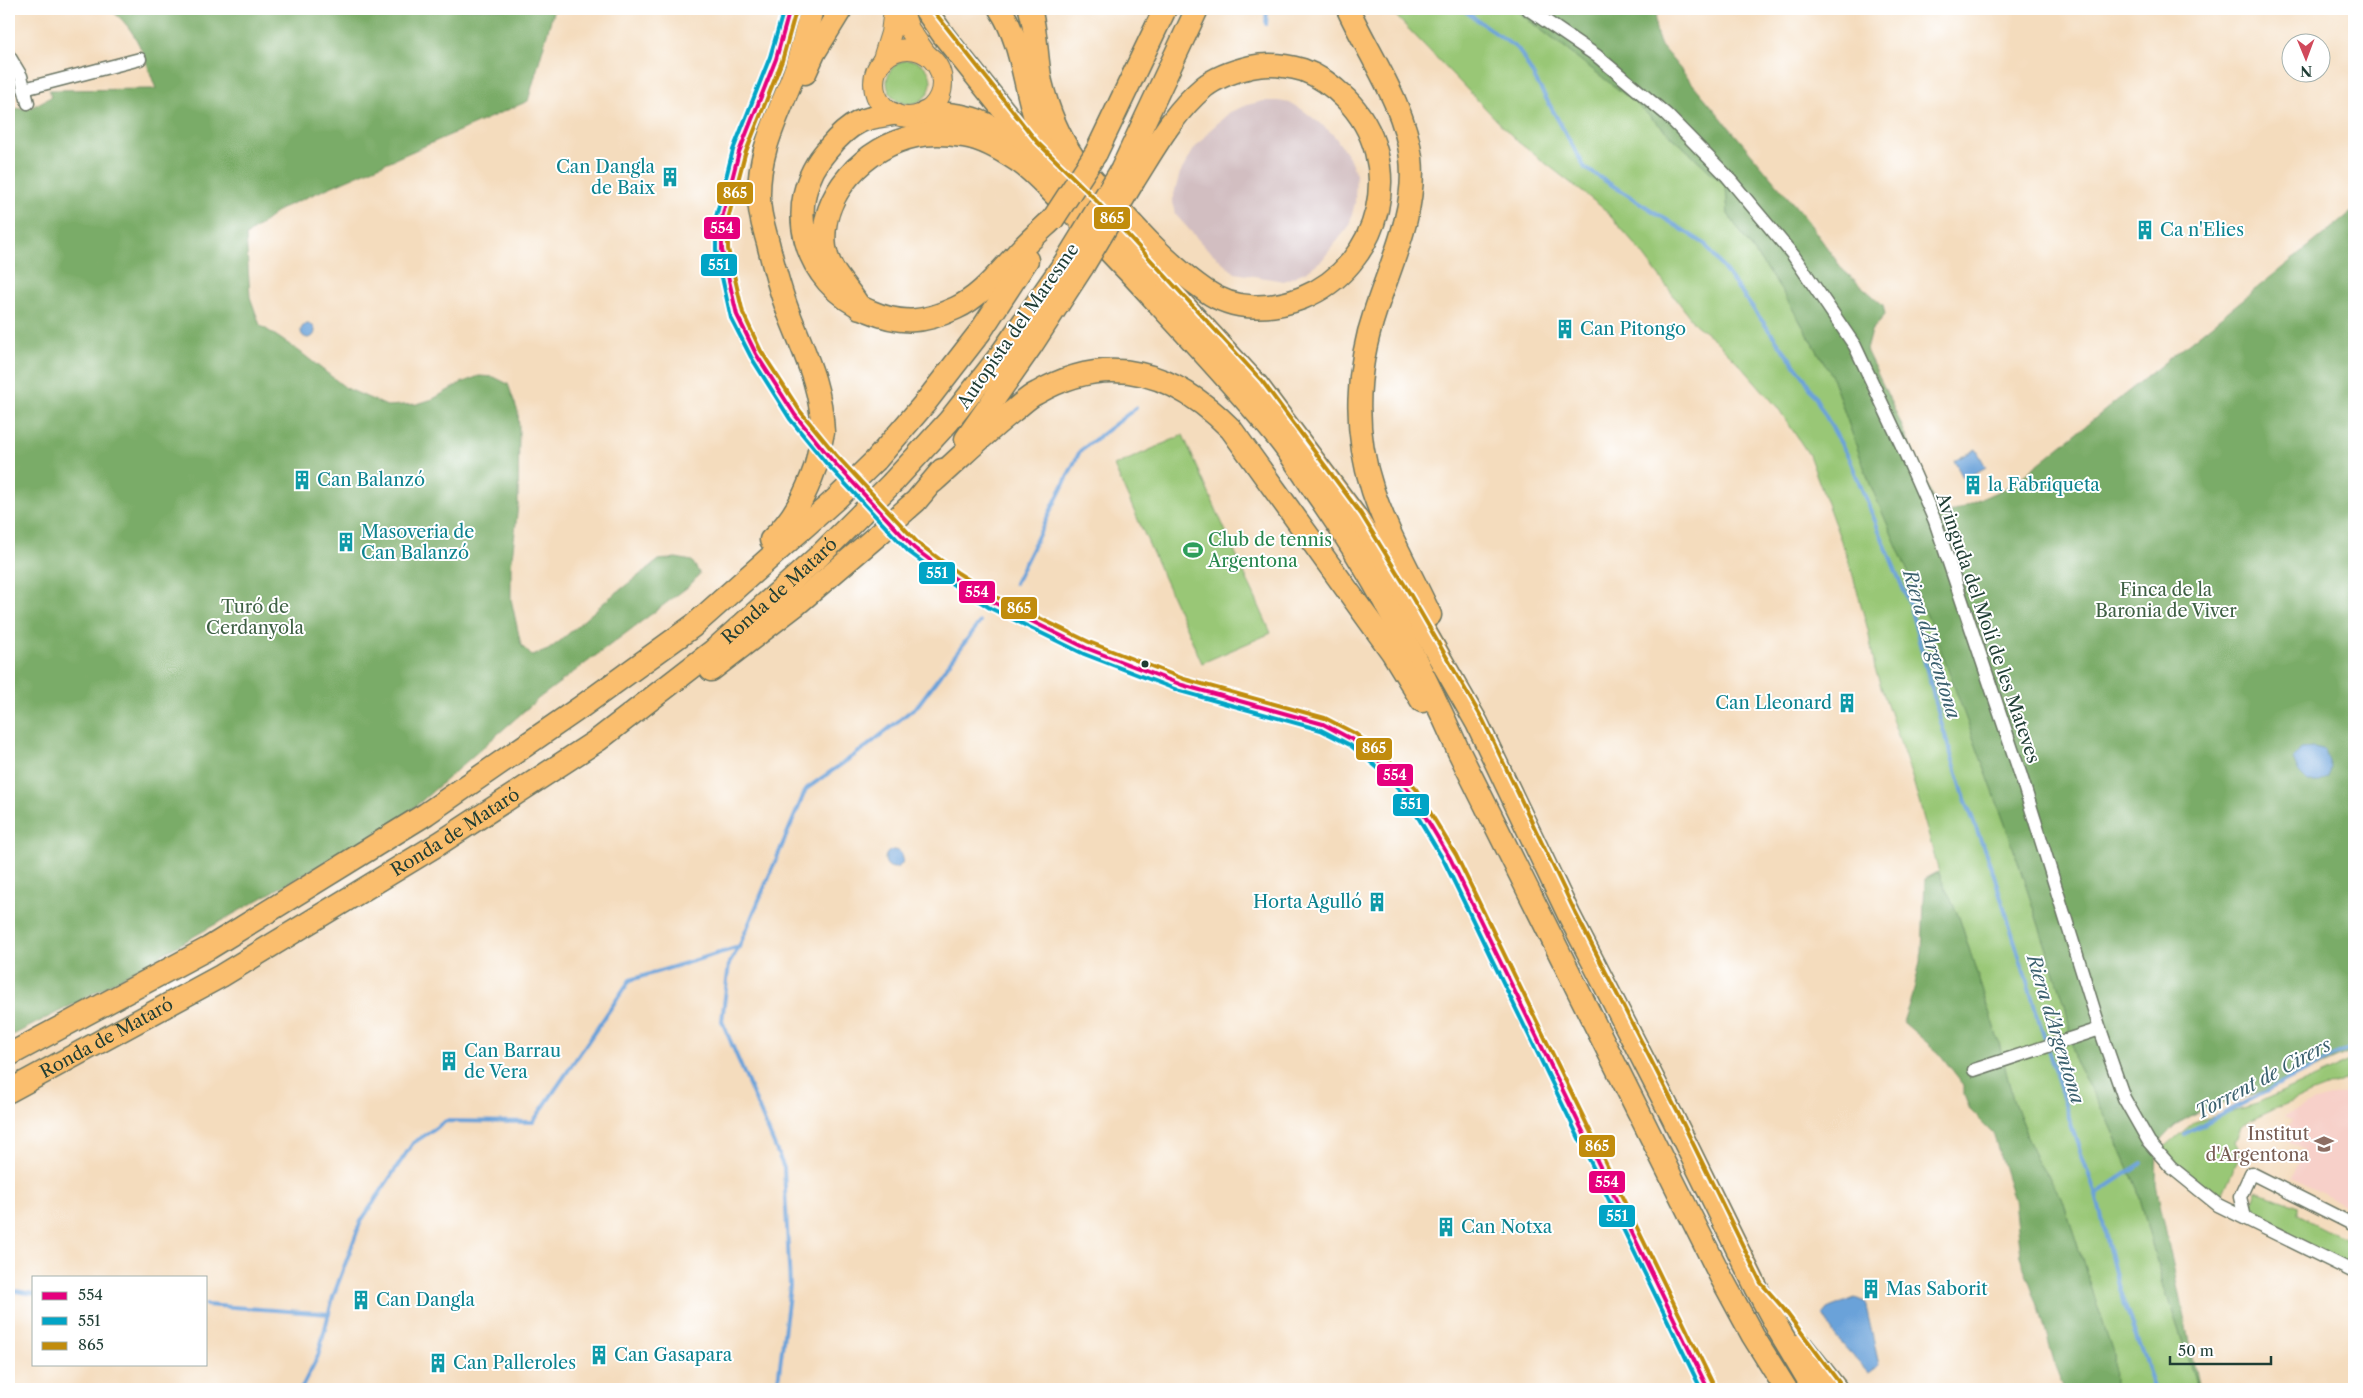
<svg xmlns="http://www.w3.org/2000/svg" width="2363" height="1398" font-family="'Libre Caslon Text',serif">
<rect width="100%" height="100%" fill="#fff"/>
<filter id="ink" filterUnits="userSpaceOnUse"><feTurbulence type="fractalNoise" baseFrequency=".02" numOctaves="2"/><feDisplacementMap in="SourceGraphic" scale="10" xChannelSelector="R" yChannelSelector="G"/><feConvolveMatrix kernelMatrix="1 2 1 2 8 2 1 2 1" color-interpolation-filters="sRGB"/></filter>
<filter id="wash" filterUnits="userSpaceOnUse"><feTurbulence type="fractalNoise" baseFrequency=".0096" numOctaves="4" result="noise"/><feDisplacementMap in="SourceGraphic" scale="20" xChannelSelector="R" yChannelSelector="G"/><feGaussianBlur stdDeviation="1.12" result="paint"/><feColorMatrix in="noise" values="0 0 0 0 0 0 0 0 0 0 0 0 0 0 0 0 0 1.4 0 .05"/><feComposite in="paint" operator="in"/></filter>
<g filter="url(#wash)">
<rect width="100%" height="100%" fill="#f4dcbd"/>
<path fill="#f7d0c9" d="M2354,1090V1210L2292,1178L2304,1150L2283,1139L2292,1120L2285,1115L2312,1102Z"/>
<path fill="#d2bec1" d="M1263,101H1278L1290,103L1303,110L1333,134L1349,157L1356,174L1355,203L1349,226L1322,260L1307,271L1284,281L1235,273L1204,246L1175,214L1172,201L1180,173L1194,149L1210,130L1230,112L1247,105Z"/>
<g fill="#99c776" stroke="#5c8255">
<path d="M1383,9H1514L1632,100L1726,186L1728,214L1785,296L1831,374L1870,484L1934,631L2008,832L2065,1004L2075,1061L2106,1117L2137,1188L2161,1277L2198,1389H2114L2113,1353L2062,1198L2036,1159L2013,1100L1999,1043L1959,917L1942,883L1912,777L1875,669L1868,630L1850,565L1809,455L1778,408L1743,368L1714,339L1695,324L1635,244L1603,208L1517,141L1396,16Z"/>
<circle cx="909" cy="82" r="22"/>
<path d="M1183,435L1271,633L1202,663L1114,466Z"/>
<path d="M2354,1060V1076L2310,1093L2249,1121L2241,1128L2235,1142L2241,1152L2219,1202L2160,1151L2194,1122L2257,1104Z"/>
<path d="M2257,1191L2298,1206V1215L2354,1244V1268L2248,1214Z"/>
</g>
<g fill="#7aac67" stroke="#4c744e">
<path d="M109,9H554L528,101L282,208L246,236L250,297L260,325L299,351L346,388L387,406L417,404L433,399L461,383L479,376L494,377L508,384L518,412L519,428L518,505L511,567V599L521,645L532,656L548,650L560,641L608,599L659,560L676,558L692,561L700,574L689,586L539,698L401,819L80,1001L9,1037V108L28,109L51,97L49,90L156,89C144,57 138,29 109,9Z"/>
<path d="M1514,9H1659C1652,20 1656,34 1661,46L1807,220L1843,270L1883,305L1885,315L1871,331L1866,350L1894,408L1941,517L2012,485L2354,210V1051L2263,1091L2200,1111L2175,1125L2157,1144L2156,1185L2199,1389H2198L2161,1277L2137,1188L2106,1117L2075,1061L2065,1004L2008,832L1934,632L1870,484L1831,374L1785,296L1728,214L1726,186L1632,100Z"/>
<path d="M1938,872L1959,917L1999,1043L2013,1100L2036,1159L2062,1198L2113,1353L2114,1389H2064L2055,1366L2040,1311L2020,1256L2014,1200L1993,1133L1970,1110L1964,1095V1085L1939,1053L1903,1022L1914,989L1922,952L1925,879Z"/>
</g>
<g fill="#6ba2d9" stroke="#457086">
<circle cx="308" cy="331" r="7"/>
<path d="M1976,449L1986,467L1964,479L1954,461Z"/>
<path d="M2314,748L2325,751L2331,767L2329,777L2320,782H2308L2299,773L2293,759L2301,749Z"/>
<circle cx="894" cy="859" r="9"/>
<path d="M1855,1298L1865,1302L1879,1365L1868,1373L1835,1336L1823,1315L1829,1308Z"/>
</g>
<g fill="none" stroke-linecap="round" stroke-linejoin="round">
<g stroke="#6ba2d9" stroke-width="4">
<path d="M1462,9L1519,50L1585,168L1705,244L1804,377L1849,458L1909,603L1940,719L1964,796L1994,875L2076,1140L2096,1194L2119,1289L2155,1389"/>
<path d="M1266,24L1267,9"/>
<path d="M1015,583L1080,451L1136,408"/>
<path d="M739,947L729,964L722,1021L784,1168L790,1286L777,1389"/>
<path d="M2184,1134L2354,1046"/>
<path d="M2096,1194L2142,1163"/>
<path d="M9,1290L34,1294"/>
<path d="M206,1305L329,1314"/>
<path d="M301,1389L318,1356L333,1297L361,1221L413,1143L446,1121L533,1122L630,980L739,947L806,789L866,747L918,705L980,622"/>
</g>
</g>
</g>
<g filter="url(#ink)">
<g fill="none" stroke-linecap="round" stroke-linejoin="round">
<defs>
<g id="minor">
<path d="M1528,9L1597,56L1666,114L1726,175L1793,255L1855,346L1902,446L1935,521L2021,776L2100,1029L2124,1098L2149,1142L2171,1167L2218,1205L2354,1272"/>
<path d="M9,56L21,76L28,103"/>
<path d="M24,89L140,59"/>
<path d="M1974,1070L2100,1029"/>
<path d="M2245,1218L2240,1197L2251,1173L2354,1225"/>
</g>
<path id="tertiary" d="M790,9L776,59L739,152L722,218V250L737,315L756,354L795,415L831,459L914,548L954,578L993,602L1086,648L1182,685L1323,724L1353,740L1389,769L1411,793L1450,858L1708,1389"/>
<g id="primary">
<path d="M902,9L909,29L926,54"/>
<circle cx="908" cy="83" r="34"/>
<path d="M883,59L891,33L894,9"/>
</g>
<g id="motorway">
<path d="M812,9C807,28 802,48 796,68C780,114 758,147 759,198C759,214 764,228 768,243C774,268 781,295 791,319C807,359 821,387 823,432"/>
<path d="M925,9L944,36L1032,146L1086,199L1257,385L1356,517L1401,590L1477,723L1569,915L1672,1116L1756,1287L1780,1332L1814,1389"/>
<path d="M1000,9C1029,53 1022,111 1053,154"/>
<path d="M1030,9C1037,33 1036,58 1041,82C1048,111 1058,136 1075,160C1115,204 1157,258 1206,291C1234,311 1271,310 1302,298C1382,266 1407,161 1346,99C1333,86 1320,76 1303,70C1285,65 1269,63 1251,67C1234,71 1218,76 1204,87C1173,113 1155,147 1134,180"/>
<path d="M1348,9C1370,57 1405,105 1411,158C1417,209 1392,261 1376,309C1356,368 1353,431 1373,491C1387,533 1411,574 1430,615"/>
<path d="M805,73L814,53L841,9"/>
<path d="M925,113C968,113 989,120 1021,149"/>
<path d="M893,114C882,116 869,117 859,122C847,128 837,138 828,149C780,203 803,284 869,311C901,325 924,323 956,308C980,297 997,275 1015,256C1026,243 1040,231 1053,219"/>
<path d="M1096,153L1165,9"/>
<path d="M1121,171L1197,9"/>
<path d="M860,308C848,287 829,273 825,248C818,195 866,146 916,136C931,133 949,134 964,136C984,139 1002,150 1018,161C1033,171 1045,185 1058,198C1083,223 1108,250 1133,276C1182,329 1232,382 1278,438C1291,454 1303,473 1315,491C1373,573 1419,661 1459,752L1721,1277L1753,1336L1786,1389"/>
<path d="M966,439L1031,346L1083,266"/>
<path d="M876,460L925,403L980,332L1027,260"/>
<path d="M893,482L949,421L999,357L1066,261"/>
<path d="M933,482C960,458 985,433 1013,411C1021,405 1028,397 1037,393C1110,351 1175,372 1231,429L1392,652L1422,701"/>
<path d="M908,508L916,501L942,470"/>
<path d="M771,540C794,519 806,494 816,465"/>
<path d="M711,670L797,604L879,534"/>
<path d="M9,1055L209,948L426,814L581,707L693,626L837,498"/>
<path id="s1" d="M9,1091L221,976L440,843L598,740L713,651L820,555L861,514"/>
<path d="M1801,1345L1836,1389"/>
</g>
</defs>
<use href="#minor" stroke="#6a7564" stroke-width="15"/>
<use href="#tertiary" stroke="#6a7564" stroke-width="18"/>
<use href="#primary" stroke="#6a7564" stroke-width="22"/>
<use href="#motorway" stroke="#6a7564" stroke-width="25"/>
<use href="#minor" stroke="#fff" stroke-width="12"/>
<use href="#tertiary" stroke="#fff" stroke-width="15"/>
<use href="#primary" stroke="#fabe6e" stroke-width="20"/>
<use href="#motorway" stroke="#fabe6e" stroke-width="22"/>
<defs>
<g id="motorway-bridge">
<path d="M1053,219L1096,153"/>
<path d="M1066,261L1121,171"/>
<path d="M1083,266L1134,180"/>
<path d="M816,465L823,432"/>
<path d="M837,498L876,460"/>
<path d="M861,514L893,482"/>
<path d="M879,534L908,508"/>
</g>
</defs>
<use href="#motorway-bridge" stroke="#6a7564" stroke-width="25" stroke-linecap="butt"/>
<use href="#motorway-bridge" stroke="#fabe6e" stroke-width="22"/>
<defs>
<path id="bus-1" d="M790,9L776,59L739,152L722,218V250L737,315L756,354L795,415L831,459L914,548L954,578L993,602L1086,648L1182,685L1323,724L1353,740L1389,769L1411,793L1450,858L1708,1389"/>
<path id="bus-2" d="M784,9L770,57L733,150L716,217V250L731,318L751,357L790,419L826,463L909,552L951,583L990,608L1084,654L1180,691L1321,730L1350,745L1385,774L1406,797L1444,861L1701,1389"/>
<g id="bus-3">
<path d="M932,9L1037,142L1091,195L1262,381L1361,514L1406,587L1483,720L1575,912L1678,1113L1761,1283L1783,1308L1841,1385"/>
<path d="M796,11L782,61L745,154L728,219V249L743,313L761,351L800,411L836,455L918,543L958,573L996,597L1089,642L1184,679L1325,718L1356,734L1393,764L1416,789L1456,855L1714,1386"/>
</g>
</defs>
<use href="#bus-1" stroke="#fff" stroke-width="8"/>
<use href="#bus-2" stroke="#fff" stroke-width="8"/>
<use href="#bus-3" stroke="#fff" stroke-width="8"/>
<use href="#bus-1" stroke="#e5007d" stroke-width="4"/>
<use href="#bus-2" stroke="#02a4c6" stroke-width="4"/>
<use href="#bus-3" stroke="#c18c0d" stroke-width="4"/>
</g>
</g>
<defs>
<symbol id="building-bare" viewBox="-9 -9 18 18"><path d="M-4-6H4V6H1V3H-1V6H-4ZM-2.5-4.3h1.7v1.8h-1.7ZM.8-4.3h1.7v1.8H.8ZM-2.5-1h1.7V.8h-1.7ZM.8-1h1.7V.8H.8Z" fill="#0f9aa8" stroke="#fff" stroke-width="2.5" paint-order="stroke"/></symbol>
<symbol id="stadium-bare" viewBox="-9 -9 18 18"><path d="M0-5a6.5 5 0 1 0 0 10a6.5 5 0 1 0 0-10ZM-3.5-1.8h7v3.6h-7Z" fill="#2e9e5b" stroke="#fff" stroke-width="2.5" paint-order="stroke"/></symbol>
<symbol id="school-bare" viewBox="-9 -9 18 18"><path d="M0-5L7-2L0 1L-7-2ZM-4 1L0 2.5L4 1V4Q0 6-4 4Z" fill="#8d6e63" stroke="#fff" stroke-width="2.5" paint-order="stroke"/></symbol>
</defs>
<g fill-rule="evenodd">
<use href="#building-bare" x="656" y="163" width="28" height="28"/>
<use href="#building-bare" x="2131" y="216" width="28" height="28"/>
<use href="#building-bare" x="1551" y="315" width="28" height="28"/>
<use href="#building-bare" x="288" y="466" width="28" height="28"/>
<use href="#building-bare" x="1959" y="471" width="28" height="28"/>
<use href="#building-bare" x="332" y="528" width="28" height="28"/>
<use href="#stadium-bare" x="1179" y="536" width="28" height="28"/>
<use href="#building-bare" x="1833" y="689" width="28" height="28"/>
<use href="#building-bare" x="1363" y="888" width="28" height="28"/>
<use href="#building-bare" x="435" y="1047" width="28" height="28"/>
<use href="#school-bare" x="2310" y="1130" width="28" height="28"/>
<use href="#building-bare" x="1432" y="1213" width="28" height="28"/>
<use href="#building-bare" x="1857" y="1275" width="28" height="28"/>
<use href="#building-bare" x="347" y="1286" width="28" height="28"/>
<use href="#building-bare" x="585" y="1341" width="28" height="28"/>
<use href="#building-bare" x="424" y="1349" width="28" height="28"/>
</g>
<circle fill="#1f3d34" stroke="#fff" stroke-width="2" cx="1145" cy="664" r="4.5"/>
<g text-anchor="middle" stroke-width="4" stroke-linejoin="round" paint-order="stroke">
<g font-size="18" fill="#0d838f" stroke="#fff" text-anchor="start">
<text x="655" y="173" text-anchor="end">Can Dangla<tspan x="655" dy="21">de Baix</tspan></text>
<text x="2160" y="236">Ca n'Elies</text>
<text x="1580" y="335">Can Pitongo</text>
<text x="317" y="486">Can Balanzó</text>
<text x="1988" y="491">la Fabriqueta</text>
<text x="361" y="538">Masoveria de<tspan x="361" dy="21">Can Balanzó</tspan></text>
<text x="1832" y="709" text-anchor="end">Can Lleonard</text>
<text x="1362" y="908" text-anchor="end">Horta Agulló</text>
<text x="464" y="1057">Can Barrau<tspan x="464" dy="21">de Vera</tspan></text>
<text x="1461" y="1233">Can Notxa</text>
<text x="1886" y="1295">Mas Saborit</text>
<text x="376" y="1306">Can Dangla</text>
<text x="614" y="1361">Can Gasapara</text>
<text x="453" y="1369">Can Palleroles</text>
</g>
<g font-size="18" fill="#1f3d34" stroke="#fff">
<text transform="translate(1018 326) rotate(-55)" y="6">Autopista del Maresme</text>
<text dy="6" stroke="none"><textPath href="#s1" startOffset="921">Ronda de Mataró</textPath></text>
<text transform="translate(1988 628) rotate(71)" y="6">Avinguda del Molí de les Mateves</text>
<text dy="6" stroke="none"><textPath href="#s1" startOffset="516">Ronda de Mataró</textPath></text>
<text dy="6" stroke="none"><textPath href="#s1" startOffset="111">Ronda de Mataró</textPath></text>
</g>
<g font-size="18" fill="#27864d" stroke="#fff" text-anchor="start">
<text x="1208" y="546">Club de tennis<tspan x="1208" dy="21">Argentona</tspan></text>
</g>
<g font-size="18" fill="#3e6044" stroke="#fff">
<text x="2166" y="596">Finca de la<tspan x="2166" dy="21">Baronia de Viver</tspan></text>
<text x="255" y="613">Turó de<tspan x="255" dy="21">Cerdanyola</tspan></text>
</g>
<g font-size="18" fill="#785e54" stroke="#fff" text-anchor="end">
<text x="2309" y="1140">Institut<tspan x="2309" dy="21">d'Argentona</tspan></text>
</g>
<g font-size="19" font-style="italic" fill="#3a606e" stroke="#fff">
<text transform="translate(1932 644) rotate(73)" y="7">Riera d'Argentona</text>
<text transform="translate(2056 1029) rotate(73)" y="7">Riera d'Argentona</text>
<text transform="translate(2263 1078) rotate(-28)" y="7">Torrent de Cirers</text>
</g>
</g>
<g stroke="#fff" stroke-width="2">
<rect x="716" y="181" width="38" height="24" rx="5" fill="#c18c0d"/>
<rect x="1093" y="206" width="38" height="24" rx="5" fill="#c18c0d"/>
<rect x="703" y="216" width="38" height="24" rx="5" fill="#e5007d"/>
<rect x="700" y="253" width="38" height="24" rx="5" fill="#02a4c6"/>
<rect x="918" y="561" width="38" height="24" rx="5" fill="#02a4c6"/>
<rect x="958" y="580" width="38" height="24" rx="5" fill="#e5007d"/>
<rect x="1000" y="596" width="38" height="24" rx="5" fill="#c18c0d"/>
<rect x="1355" y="737" width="38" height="24" rx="5" fill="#c18c0d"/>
<rect x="1376" y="763" width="38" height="24" rx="5" fill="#e5007d"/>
<rect x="1392" y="793" width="38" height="24" rx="5" fill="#02a4c6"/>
<rect x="1578" y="1134" width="38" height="24" rx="5" fill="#c18c0d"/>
<rect x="1588" y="1170" width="38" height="24" rx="5" fill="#e5007d"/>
<rect x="1598" y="1204" width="38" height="24" rx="5" fill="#02a4c6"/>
</g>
<g font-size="14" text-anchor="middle" font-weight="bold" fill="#fff">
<text x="735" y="198">865</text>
<text x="1112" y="223">865</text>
<text x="722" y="233">554</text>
<text x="719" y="270">551</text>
<text x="937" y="578">551</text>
<text x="977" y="597">554</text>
<text x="1019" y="613">865</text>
<text x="1374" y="753">865</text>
<text x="1395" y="780">554</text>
<text x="1411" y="809">551</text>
<text x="1597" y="1151">865</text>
<text x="1607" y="1187">554</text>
<text x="1617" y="1221">551</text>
</g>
<rect width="2363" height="1398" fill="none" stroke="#fff" stroke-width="30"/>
<rect x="32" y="1276" width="175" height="90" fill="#ffffff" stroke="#a5b1ae"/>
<rect x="42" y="1292" width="25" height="8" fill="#e5007d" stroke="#a5b1ae"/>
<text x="78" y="1300" font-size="15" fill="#1f3d34">554</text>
<rect x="42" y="1317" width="25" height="8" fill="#02a4c6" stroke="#a5b1ae"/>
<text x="78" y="1326" font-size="15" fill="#1f3d34">551</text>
<rect x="42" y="1342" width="25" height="8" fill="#c18c0d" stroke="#a5b1ae"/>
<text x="78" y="1350" font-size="15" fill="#1f3d34">865</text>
<g transform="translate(2306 58) rotate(179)"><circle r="24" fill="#ffffff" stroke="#a5b1ae"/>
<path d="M0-4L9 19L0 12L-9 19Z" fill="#d1495b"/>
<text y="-8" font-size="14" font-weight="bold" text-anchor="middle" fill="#1f3d34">N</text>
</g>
<path d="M2170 1356v8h101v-8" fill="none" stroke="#1f3d34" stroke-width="2.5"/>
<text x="2178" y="1356" font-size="15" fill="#1f3d34" stroke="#ffffff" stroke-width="4" paint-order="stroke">50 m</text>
</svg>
